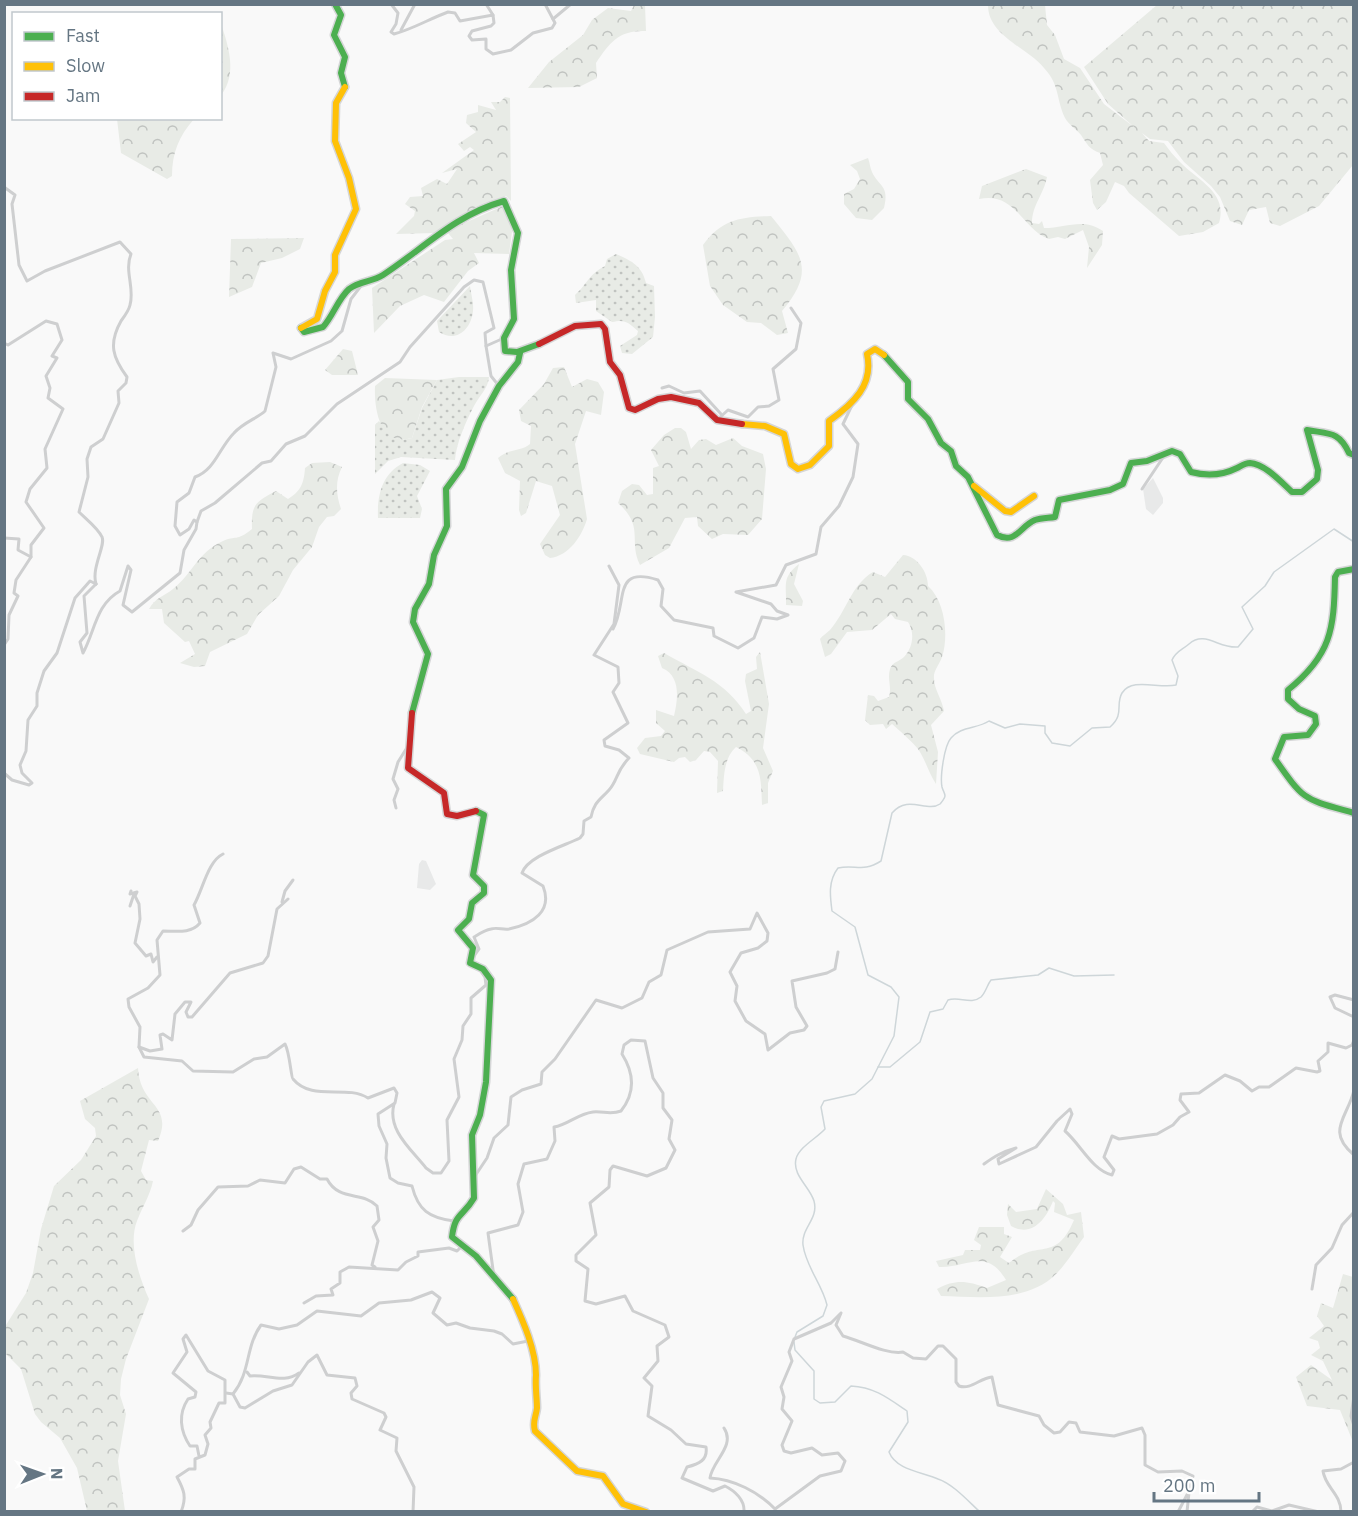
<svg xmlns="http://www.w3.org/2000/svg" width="1358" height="1516" font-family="'IBM Plex Sans',sans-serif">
<defs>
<pattern id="grass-dots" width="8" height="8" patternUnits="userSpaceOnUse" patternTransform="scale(1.5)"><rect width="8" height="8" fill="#e8ebe6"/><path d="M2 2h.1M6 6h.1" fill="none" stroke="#c0c3c0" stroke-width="1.8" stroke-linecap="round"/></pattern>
<pattern id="forest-crowns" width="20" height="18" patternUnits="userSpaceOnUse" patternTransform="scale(1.5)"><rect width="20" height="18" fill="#e8ebe6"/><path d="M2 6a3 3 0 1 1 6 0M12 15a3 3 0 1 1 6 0" fill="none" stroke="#c0c3c0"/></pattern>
</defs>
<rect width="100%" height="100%" fill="#f9f9f9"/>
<g fill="#e8e9e9">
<path d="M1153,478L1163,498V503L1153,515L1146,509L1143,489Z"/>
<path d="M422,860L426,861L436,884L430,890L417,888L419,864Z"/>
</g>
<g fill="url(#grass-dots)">
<path d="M616,254C632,261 642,266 646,283L654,286L655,317L653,337L632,354L622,353L620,346L637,335L638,331C628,322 625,319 612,322L596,311V300L576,303L575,295C588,283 588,275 605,266L607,259Z"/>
<path d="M470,286C471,294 474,304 473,311C471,330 456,343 439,332L437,321Z"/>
<path d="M459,377H489C488,389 479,396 474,406C466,421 456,444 455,460L401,457L388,461L375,474V425L379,421C388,434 395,443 412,438L422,408L437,380Z"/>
<path d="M403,463L420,465L430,471L417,496L422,509L420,518H378C377,495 382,474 403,463Z"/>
</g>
<g fill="url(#forest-crowns)">
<path d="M634,5H645L646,31C619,30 610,42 596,63L597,78L579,87L528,88L549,62L583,35L592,20L608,8L631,11Z"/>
<path d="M988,5H1045L1047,25L1055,35L1064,59L1080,68L1104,104L1134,127L1108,104L1084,67L1157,5H1353V165L1319,206L1280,226L1270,223L1266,207L1249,210L1242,225L1230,221L1220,197L1211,186L1184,162L1168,141L1150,139L1142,133L1149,141L1164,143C1169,150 1174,156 1180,162C1198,181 1228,192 1219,223L1203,232L1179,236L1129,193L1124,186L1115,182L1106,202L1097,210L1093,203L1090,180L1103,165L1100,153C1089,149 1087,144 1081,135C1076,129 1069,125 1065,118C1056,99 1060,85 1044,68C1027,47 988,36 988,5Z"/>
<path d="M220,21C228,44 238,74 221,95Z"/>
<path d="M505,97L510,98L511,201L506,196L454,219L436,233L396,234L414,216L415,211L405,204L410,197L423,196L421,188L437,179L447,184L457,169L442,173L474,150L470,147L464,151L458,144L476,132L466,123L467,115L478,112V105L496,110L491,102H500Z"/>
<path d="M117,119H194C179,136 172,153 172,176L167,179L121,153Z"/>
<path d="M868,158C870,163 870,168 872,172C878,186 890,185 884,208L872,220L856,218L844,204V194L854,189L860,179L857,171L850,165Z"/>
<path d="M1026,169L1047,177C1044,194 1032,205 1032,223L1039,224L1042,221L1044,228C1066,228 1083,217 1103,231L1102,245L1087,268L1089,247L1083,230L1065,239L1058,237L1049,239C1022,230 1016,191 979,199L982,186Z"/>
<path d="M503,206L509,210L512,232L509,254L474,253L479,263L468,271L444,302L424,295L400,306L374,333L372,288L445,240L453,239L448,233L453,228Z"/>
<path d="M771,216C801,253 817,270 782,311L788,333L777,335L761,323L747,322L723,305L710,286L703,245C722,219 741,217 771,216Z"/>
<path d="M304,238L300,249L282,258L261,263L252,287L229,297L231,239Z"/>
<path d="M343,349L352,351L358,375H332L325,370Z"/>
<path d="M564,367L572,387L587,379L598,382L604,392L601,415L586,411L575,444L587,519C582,536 569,556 550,558L545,555L540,544L560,515L552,486L536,481L526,513L521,516L519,510L520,481L505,473L498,458C509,448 521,452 530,444L531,426L521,421L519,410L544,384L553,368Z"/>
<path d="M385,378L437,380L422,407L412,438C380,447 374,410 375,386Z"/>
<path d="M675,428H681L686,432L691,449L699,440L706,439L716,445L733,438L742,446L763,454L766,469L762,519L748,535L723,534L712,539L698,526L697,517L685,518L669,548L640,565C628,540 645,527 618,503L622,491L632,484L639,485L647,495L653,494V468L659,466L651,450L664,435Z"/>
<path d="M330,462L342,467C335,481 336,494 341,509L334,516L327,517L319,527L312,547L293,570L279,596L258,615L247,634L210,652L205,666L194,667L180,663L195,654L189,641L185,642L164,623L162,609H149C156,597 163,597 173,589C193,573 197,553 223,541C236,535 236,542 252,529C251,505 255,502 276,491L288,499C301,491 304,483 305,468L312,463Z"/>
<path d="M903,555C917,556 928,572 928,586C945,601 949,636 942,657C940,663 935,669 934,675C933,689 942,698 944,711L931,725L938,752L936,784C929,773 926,762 920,752C917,746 898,729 892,724L886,729L883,724L870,725L865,720L868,695L874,696L878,701L889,697C892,687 887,679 890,669C893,661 899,662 904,657C913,648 915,632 908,622L895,619L891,614L872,630L847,632L831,654L825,657L820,639C823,635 827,633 830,630C846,612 851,585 873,572L885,577Z"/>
<path d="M799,564L794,584L803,601L802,606L786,605C787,585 781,578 799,564Z"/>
<path d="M760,652L769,704L763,748L773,771L768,783V803L762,805C761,779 762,760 736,747C724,758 724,775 723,791L717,793L718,761L710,752L704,751L696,760L690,762L685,757L679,758L674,762L640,754L637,748L645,738L661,736L665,731L656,723V710L674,716C678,699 681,676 662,668L658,656L664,653C697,672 725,681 746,714L751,711L745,681L746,674L757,669L756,657Z"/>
<path d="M138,1068C140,1107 174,1104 158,1141L149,1140L141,1171L146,1180L153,1181C150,1196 142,1207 137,1221C128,1244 139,1277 149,1299L126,1359L121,1379L120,1395L126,1414L118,1461L125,1511H87L77,1468L60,1438L41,1422L35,1414L21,1369L5,1353L6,1325L26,1293L33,1273L41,1229L54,1186L81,1160L96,1136L95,1128L85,1119L80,1101Z"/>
<path d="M1046,1189L1063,1204L1067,1215L1081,1212L1084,1237C1075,1249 1067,1263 1056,1274C1027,1303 979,1297 941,1296L937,1289C956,1279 967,1281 987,1288L1006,1280C986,1247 968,1268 939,1267L936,1261L963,1255L965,1250H980L981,1245L974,1240L979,1227H1004V1234L1012,1237L1000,1257L1009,1263C1039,1238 1055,1264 1074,1220L1054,1212L1055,1203L1053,1201C1046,1219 1032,1238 1011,1226L1007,1215L1008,1204L1016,1212L1037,1209Z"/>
<path d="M1343,1274L1353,1277V1442L1340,1410L1307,1406L1296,1377L1311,1365L1332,1380L1323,1361L1311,1355L1320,1348L1318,1341L1309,1338L1324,1326L1317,1316L1321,1303L1333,1308Z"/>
</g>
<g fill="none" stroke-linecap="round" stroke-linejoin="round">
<g stroke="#ced6d9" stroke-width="1.5">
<path d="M878,1067H890L920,1042L930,1012L943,1009L948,1000C959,996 971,1005 981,997C986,992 987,985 991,980L1038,975L1049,968L1074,976L1114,975"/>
<path d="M795,1337L797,1332L823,1316L827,1305C822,1284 806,1267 803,1245C801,1228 819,1219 814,1201C810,1187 792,1175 796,1159C799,1147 817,1138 825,1129L821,1107L824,1101L855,1094L872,1079L894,1036L899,997L891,987L868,975L855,927L832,911C830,896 828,881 838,868C856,864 862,873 881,861L892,813C908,794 927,813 940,804C941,803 945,798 945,796C945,793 943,791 942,787C940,777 944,746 951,738C961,726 977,729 989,721L1005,728L1020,724L1045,726V733L1052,743L1070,746L1092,728L1110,727C1125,714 1115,705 1122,693C1132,677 1159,689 1176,685L1178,676L1172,660C1176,651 1182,650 1189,644C1205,630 1219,649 1238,647L1253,629L1242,607L1265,586L1274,572L1334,529L1354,542"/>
<path d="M794,1342L795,1350L814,1371V1399L820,1403L835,1402L851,1386C874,1387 888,1398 907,1411L908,1422L889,1452C896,1470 922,1472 938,1479C953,1484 968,1501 980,1512"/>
</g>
<defs>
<g id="fast">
<path d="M335,4L341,15L334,35L345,57L341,73L345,87"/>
<path d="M301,328L304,332L323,327C333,316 338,299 349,289C359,281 372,282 383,275C424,248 455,215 504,201L518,233L511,270L514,319L504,338L505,351L517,352L539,344"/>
<path d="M884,355L908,382V399L928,419L941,443L951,451L956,466L968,477L997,535C1016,545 1020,526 1035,520C1041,518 1049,518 1055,517L1059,500L1110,490L1123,484L1131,463L1147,461L1172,451L1180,454L1191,472C1206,476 1223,475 1237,468C1241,466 1245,463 1250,463C1265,464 1281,482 1292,492H1302L1317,479L1318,470L1307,430C1329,434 1339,431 1349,453L1354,455"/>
<path d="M1354,569L1338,572L1335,577C1334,630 1331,655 1288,690V699L1299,709L1315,716L1316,724L1308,735L1284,737L1275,759C1305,802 1304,799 1354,813"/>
<path d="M412,713L428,654L413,622L415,609L429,584L434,555L447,526L446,489L462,467L480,421L499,386L518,362L520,353"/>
<path d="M476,811L484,815L473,875L484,886V893L472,903L469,919L458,930L473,948L470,963L483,969L491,980L486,1082L480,1115L472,1135L474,1198C463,1217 455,1212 452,1237L476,1256L513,1299"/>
</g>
<g id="slow">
<path d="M301,328L317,319L325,291L335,272V255L356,209L349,178L335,141L336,103L345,87"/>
<path d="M742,424L765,426L784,434L791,464L798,469L810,465L829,446V421C853,404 874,385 867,354L875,349L884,355"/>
<path d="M974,486L1005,511L1011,512L1034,496"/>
<path d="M513,1299C523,1321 536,1350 536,1375C535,1386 537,1399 537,1408C536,1417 532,1422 535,1431L577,1471L603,1476L623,1504L646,1512"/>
</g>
<g id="jam">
<path d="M539,344L575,326L601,324L605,329L610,362L620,375L629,408L635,410L658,399L671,397L699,403L717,420L742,424"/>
<path d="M412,713L408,768L444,793L447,814L457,816L476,811"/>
</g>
</defs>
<use href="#fast" stroke="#d5d6d7" stroke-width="9"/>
<use href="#slow" stroke="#d5d6d7" stroke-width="9"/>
<use href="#jam" stroke="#d5d6d7" stroke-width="9"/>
<g stroke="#cecfd0" stroke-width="3">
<path d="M391,4L398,13L396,24L391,32L394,34C413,29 429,19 448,12L455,13L460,21L493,15L494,23L491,26L472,31L469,36L472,40L486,39V49L493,54L511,50L533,33L552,28L555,23L545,4"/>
<path d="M486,4L493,15"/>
<path d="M553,19L571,4"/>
<path d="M401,30L415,4"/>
<path d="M4,187L15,195L12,204L19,265L27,281L45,271L120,242L131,254C124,271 135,288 130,305C129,310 124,317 121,321C108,344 113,358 127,377L126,383L118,391L119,403L103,439L91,447L87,459L88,477L79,512C86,519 98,528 102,537C106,545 91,568 96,584"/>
<path d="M4,343L8,345L46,321L57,324L62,340L52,356L57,358L46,376L50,388L48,398L63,409L45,449L47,468L30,489L26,502L44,528L31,545V557L16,580L14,593L18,596L9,615L8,639L4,645"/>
<path d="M486,346L491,376L499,386"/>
<path d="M662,388L669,386L684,393L700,391L721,414"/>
<path d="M717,420L728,410L748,417L758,407L769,406L779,400L773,369L796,349L801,323L791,308"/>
<path d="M1142,489L1166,453"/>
<path d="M197,522L201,511L215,503L262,463L271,461L286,444L305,436L337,404L400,362L410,347L464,287L474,280L483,282L494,328L485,333L486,346L504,338"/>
<path d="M4,538L19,539L18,550L31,557"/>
<path d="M96,584L84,596L87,633L80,642L83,653C95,631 96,604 120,591L128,566L131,570L123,605L132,612L180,573L184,550L196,529L197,522L194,520L189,529L180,535L175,526L177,502L189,493L195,477C215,470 219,448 234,433C244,422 258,418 265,411L276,367L273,353L291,359L331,341L342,331L351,299L364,282"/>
<path d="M613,629C628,602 612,565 658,580L663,589L661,606L674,620L713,628L714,636L738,648L754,638L762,617L777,619L788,615L777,611L771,604L736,592L776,585L786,565L816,554L821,527L839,506L853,477L858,444L843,424L854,401"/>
<path d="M4,757V768"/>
<path d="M4,773L12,780L29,785L32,783L22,773L20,765L26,751L28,720L37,706V693L44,671L57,653L75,598L90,581L96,584"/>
<path d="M396,808L394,800L398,789L393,779L398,762L408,746"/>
<path d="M223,854C208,861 203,889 194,905L200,923C191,934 176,931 163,931L157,940L160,975L148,988L128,999L129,1007L140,1027L139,1047L144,1057L182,1061L193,1071L233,1072L254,1059L267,1057L285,1044C290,1053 291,1078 293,1079C312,1102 346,1084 368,1098L394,1088L397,1093L395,1103L378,1114L379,1126L387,1144L386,1158L390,1178L398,1183L412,1186C418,1210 429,1218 454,1221"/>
<path d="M131,891L130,894L137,892L135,896L139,904L140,919L135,943L146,956L151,954L153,962L157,957"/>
<path d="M282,902L285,891L293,880"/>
<path d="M130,906L134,894"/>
<path d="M472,959L479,949L474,937C479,934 485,930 491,929C497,927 503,930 509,929C533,924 553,911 543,886L522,873C528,856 564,846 580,838L583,834L584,821L591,817C594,802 600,800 609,790C618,780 616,771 629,758L619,750L605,746L604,740L628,723L613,692L619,683L618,667L594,655L614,624L619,585L609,566"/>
<path d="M1354,1000L1335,995L1330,997L1335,1008L1354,1017"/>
<path d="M139,1047L150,1051L162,1049L160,1035L163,1034L172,1040L175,1014L185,1002H191L186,1012L188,1017H192L230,973L263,963L268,956L277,909L288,899"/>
<path d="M1354,1090C1348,1117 1325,1131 1354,1155"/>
<path d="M394,1104C387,1130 411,1149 426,1168L433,1173H441L449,1161L447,1120L459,1097L454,1059L462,1040L463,1026L471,1014V998L486,985L485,977L478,967"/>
<path d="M984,1164C995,1156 1002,1152 1016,1148L998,1159L999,1164L1036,1147L1057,1121L1070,1109L1072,1114L1065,1131C1081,1145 1092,1170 1112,1175L1114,1170L1104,1157L1112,1136L1119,1139L1157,1134L1173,1125L1180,1117L1189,1112L1180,1100L1181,1094L1199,1093L1225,1075L1240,1081L1252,1091L1259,1087H1269L1296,1068L1317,1072L1320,1071L1318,1061L1328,1052V1043L1346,1048L1352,1045L1354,1040"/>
<path d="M475,1176L487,1158L494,1138L508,1125L511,1097L522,1090L541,1084L542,1072L555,1059L596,1000L622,1008L642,998L649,982L661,975L667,950L708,932L750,929L757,913L768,933L767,941L758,948L741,953L730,972L737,986L735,1001L746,1021L765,1034L768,1050L790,1033L804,1030L807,1026L796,1007L792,981L827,973L835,969L838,952"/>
<path d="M183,1231L191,1225L198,1210L218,1187L248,1186L260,1180L285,1183L294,1169L301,1167L320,1179H327C339,1202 363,1191 377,1206L379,1220L373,1227L378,1241L372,1265L375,1267"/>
<path d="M494,1277L488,1233L518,1225L523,1212L518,1184L524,1164L547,1159L555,1141L554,1127C568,1125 577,1114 593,1112C603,1111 611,1115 621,1111C636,1092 634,1073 622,1054L624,1045L631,1040L645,1041L653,1078L663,1093V1108L672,1120L669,1139L675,1150L666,1168L647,1176L613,1166L610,1170L609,1187L590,1203L596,1235L576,1255V1261L588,1269L585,1301L596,1304L625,1296L633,1311L665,1325L669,1337L657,1346L658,1361L644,1378L652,1386L648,1416L671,1430L686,1444L706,1447C708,1460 699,1464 687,1467L682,1478L713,1491L725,1486C735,1491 745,1500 744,1512"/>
<path d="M1312,1289L1316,1265L1332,1248L1342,1225L1354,1212"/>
<path d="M304,1303L316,1296L333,1295L331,1289L340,1283V1272L349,1267L398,1270L406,1262L418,1256V1252L449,1248L457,1251L462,1246"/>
<path d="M841,1313L836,1325L843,1336C861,1341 887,1355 903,1352L913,1358L926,1359L938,1346H943L956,1359V1382L959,1386C971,1390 980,1378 992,1377L998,1405L1039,1416L1044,1425L1054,1433L1060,1432L1069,1422L1076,1423L1080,1432L1114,1436L1142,1428L1145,1435V1465L1158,1472L1182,1471L1193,1476L1189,1491L1178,1512"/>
<path d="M247,1372L250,1376C267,1374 284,1384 299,1373"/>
<path d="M226,1393L233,1394C251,1372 245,1347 261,1325L279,1329L297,1325L317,1311L361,1316L379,1303L411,1300L432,1292L440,1298L433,1313L447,1325L456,1323L470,1328L494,1331L502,1334L513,1344L528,1341"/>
<path d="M233,1394L240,1407L245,1408L273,1391L292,1385L308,1362L317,1355L327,1375L355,1378L357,1386L351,1393L352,1399L384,1413L386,1417L380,1430L397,1438L396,1451L414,1487L413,1512"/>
<path d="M1354,1396L1351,1416L1354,1426"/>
<path d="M724,1428C736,1446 712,1461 710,1478C733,1479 759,1492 775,1509L820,1476L841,1471L845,1461L838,1453L822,1455L812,1448L791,1453L784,1451L782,1445L792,1421L782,1409L784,1397L781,1387L792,1361L789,1352L794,1339L831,1323L840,1314"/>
<path d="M181,1512C187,1497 184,1490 177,1477L189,1469H195V1459L205,1455L208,1444L205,1435L211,1428L210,1422L219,1403H225V1380L208,1371L186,1335L183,1339L187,1352L173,1373L196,1392L195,1397L188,1399C178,1414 180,1431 190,1446H197L199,1456"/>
<path d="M1187,1512L1189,1492"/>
<path d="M1252,1512L1257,1507L1272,1511L1289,1505L1319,1512"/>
<path d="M1341,1512C1341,1494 1325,1487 1323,1471L1341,1469L1354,1462"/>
</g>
<use href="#fast" stroke="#4caf50" stroke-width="6"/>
<use href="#slow" stroke="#ffc107" stroke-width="6"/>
<use href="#jam" stroke="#c62828" stroke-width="6"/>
</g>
<rect width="1358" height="1516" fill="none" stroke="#657683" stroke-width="12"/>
<rect x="12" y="12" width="210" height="108" fill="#ffffff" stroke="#c1c8cd" stroke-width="1.5"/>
<rect x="24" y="32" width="30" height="9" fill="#4caf50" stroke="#c1c8cd" stroke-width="1.5"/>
<text x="66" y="42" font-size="18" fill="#657683">Fast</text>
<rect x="24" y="62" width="30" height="9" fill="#ffc107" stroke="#c1c8cd" stroke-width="1.5"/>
<text x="66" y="72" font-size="18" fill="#657683">Slow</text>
<rect x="24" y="92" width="30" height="9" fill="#c62828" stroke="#c1c8cd" stroke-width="1.5"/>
<text x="66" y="102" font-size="18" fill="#657683">Jam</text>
<g transform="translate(42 1474) rotate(89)" stroke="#ffffff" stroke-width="4.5" paint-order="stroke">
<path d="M0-4.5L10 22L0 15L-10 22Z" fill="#657683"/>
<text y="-9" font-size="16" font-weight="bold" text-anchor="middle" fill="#657683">N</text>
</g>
<path d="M1154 1492v9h105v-9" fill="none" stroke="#657683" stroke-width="3"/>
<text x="1163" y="1492" font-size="18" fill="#657683" stroke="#ffffff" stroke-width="4.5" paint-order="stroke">200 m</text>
</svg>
